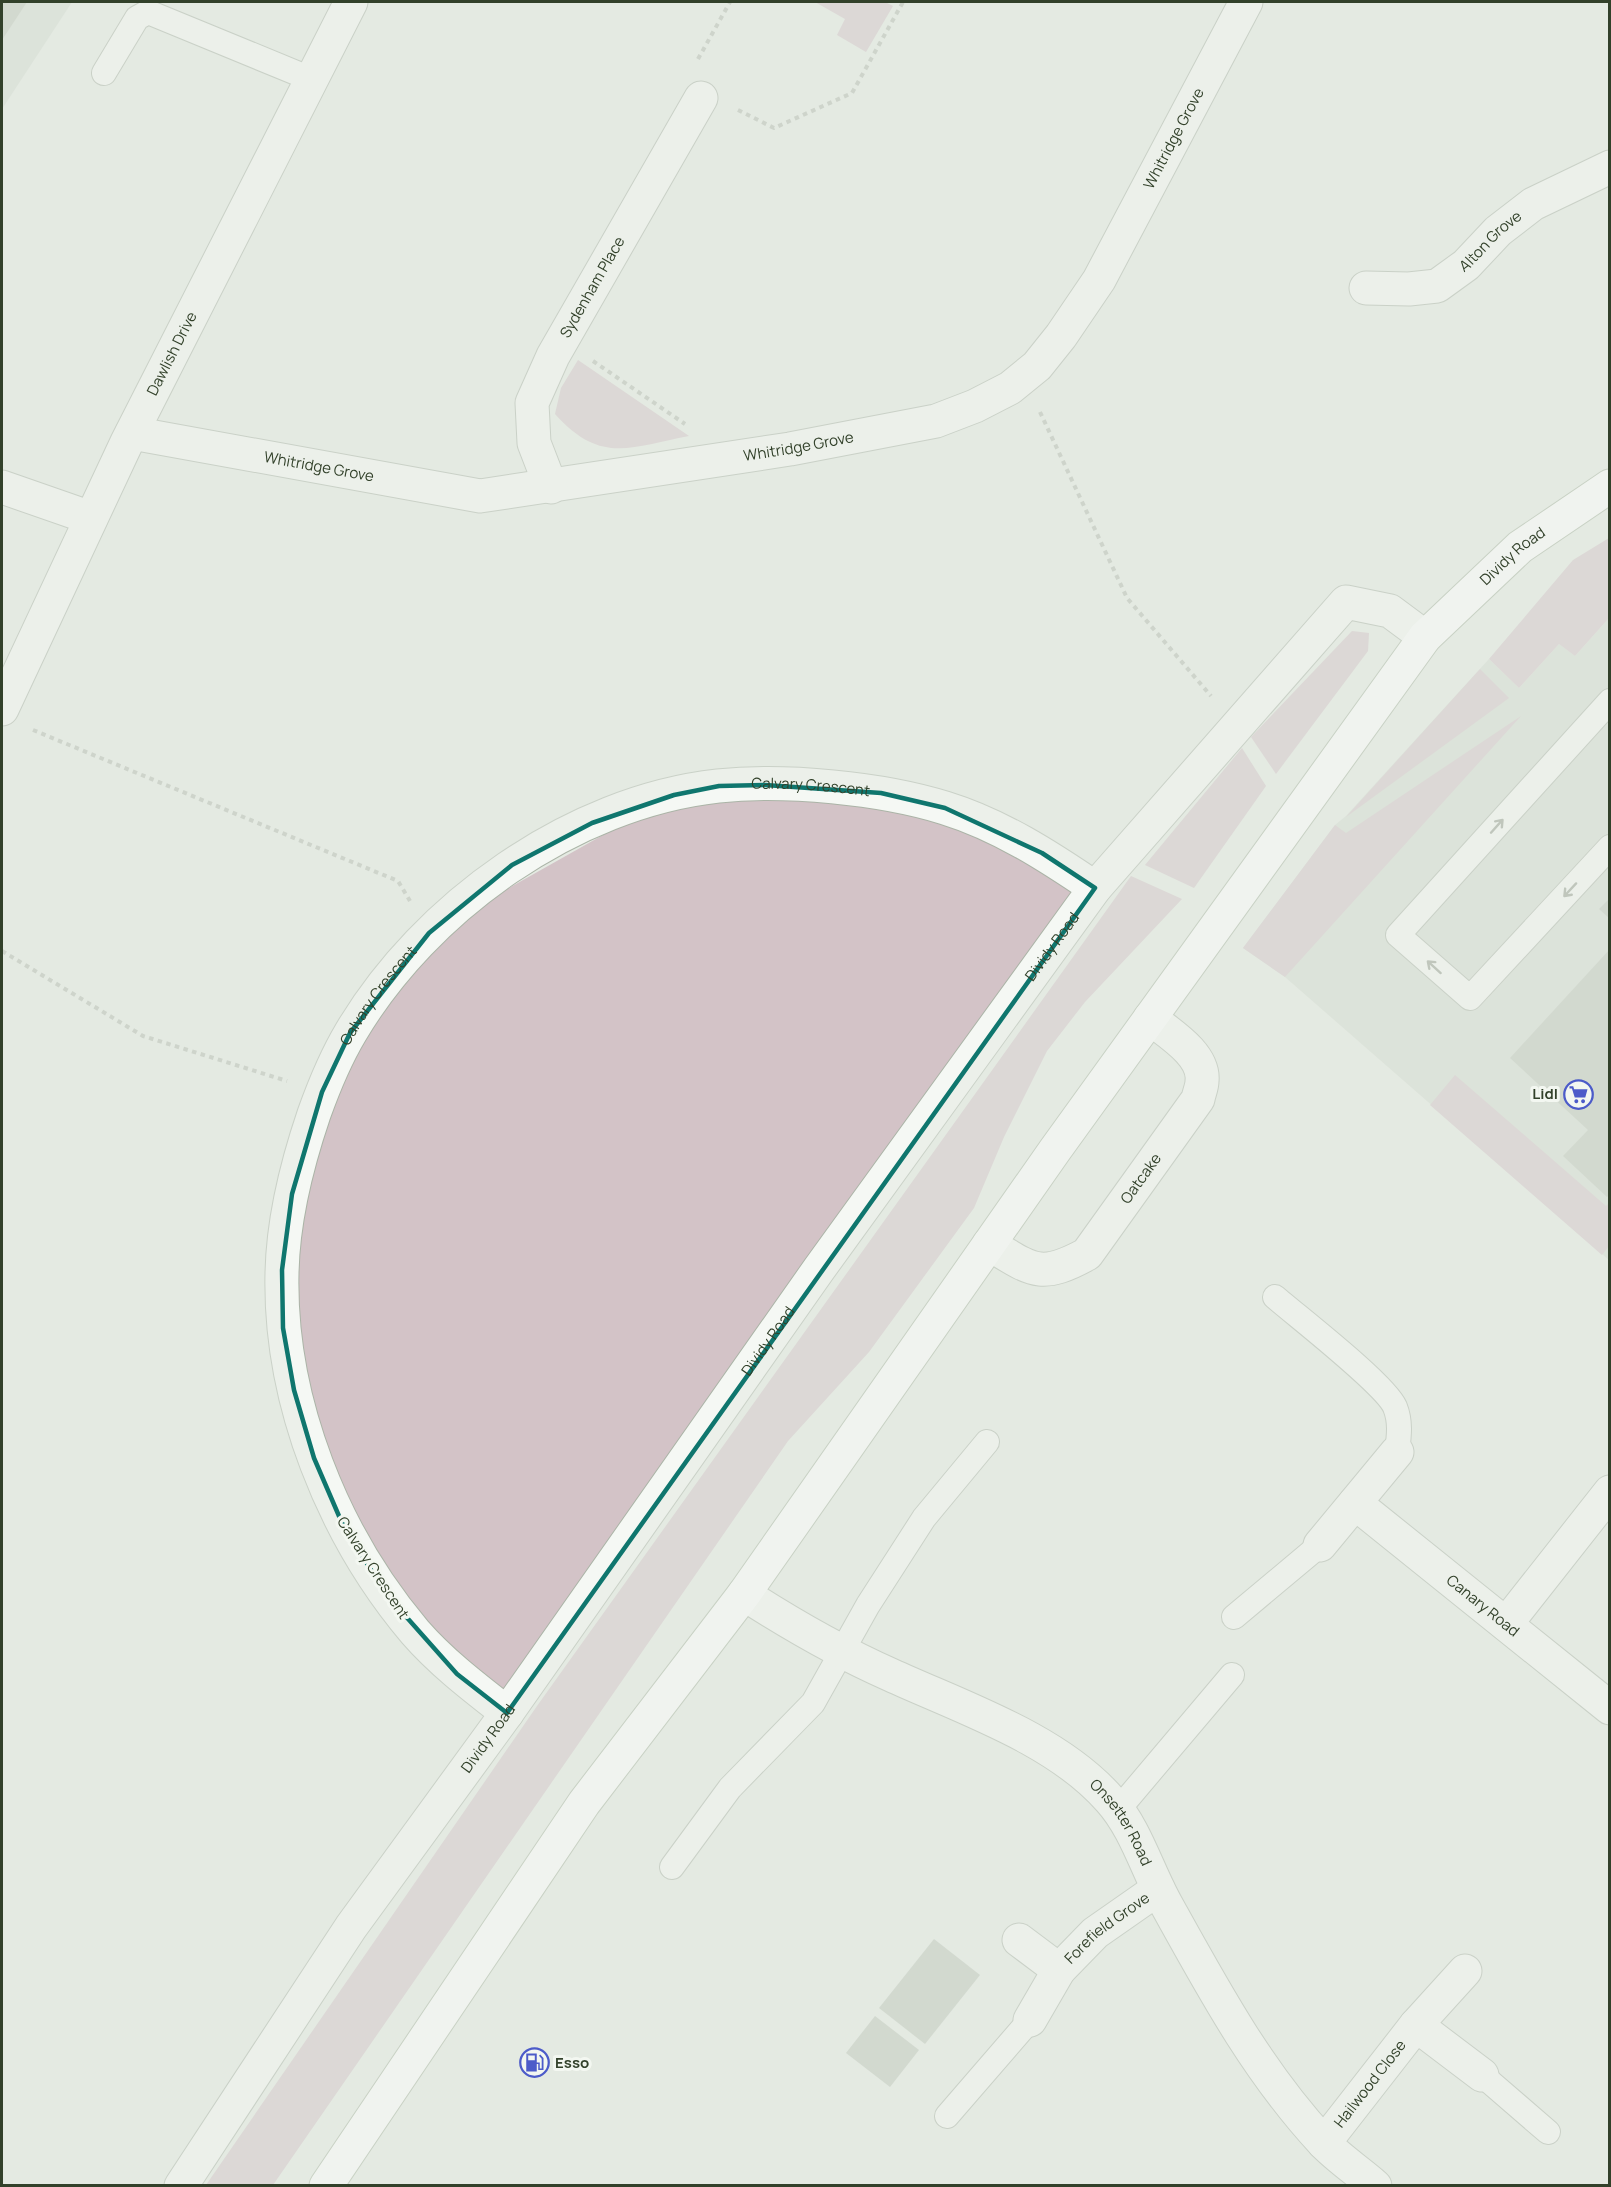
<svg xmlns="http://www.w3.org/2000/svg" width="1611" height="2187" font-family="Manrope,sans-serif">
<rect width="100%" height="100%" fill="#e4eae2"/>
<g fill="#d3dbd0">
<path d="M2,2H72L2,109Z"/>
<path d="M1609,618V1260L1285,977L1243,948L1335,825L1346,816L1489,659L1519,688L1559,644L1575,656Z"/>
</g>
<g fill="#d3c3c7">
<path d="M815,2H885L893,6L866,52L837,35L845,19Z"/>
<path d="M578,360L689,436C630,447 601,465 555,414L561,388Z"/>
<path d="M1609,538V618L1575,656L1559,644L1519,688L1489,659L1573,560Z"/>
<path d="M1352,631L1369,633L1368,651L1276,774L1251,737Z"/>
<path d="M1480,669L1509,698L1346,817Z"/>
<path d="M1521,716L1285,977L1243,948L1335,825L1346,833Z"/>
<path d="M1242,748L1266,786L1194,888L1145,865Z"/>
<path d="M881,793L1095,888L507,1713L457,1674L342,1523L283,1328L322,1092L429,933L674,795Z"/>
<path d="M1131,876L1182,899L1085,1002L1047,1051L1004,1137L974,1208L869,1352L788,1441L273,2185H206L537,1706Z"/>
<path d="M1455,1075L1606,1206L1609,1203V1246L1602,1255L1430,1105Z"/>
</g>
<g fill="#bdc6b9">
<path d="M2,2H27L2,40Z"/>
<path d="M1610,898V919L1599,909Z"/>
<path d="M1610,949V1194L1607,1197L1563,1156L1588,1130L1510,1058Z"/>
<path d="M934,1939L980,1975L925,2044L879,2008Z"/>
<path d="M875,2016L919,2050L890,2087L846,2053Z"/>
</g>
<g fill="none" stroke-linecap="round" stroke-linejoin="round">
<defs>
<g id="service">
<path d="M104,73L137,18L148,12L311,79"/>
<path d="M1610,701L1398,935L1470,998L1610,847"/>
<path d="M1275,1297C1298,1317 1385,1384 1395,1407C1401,1422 1399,1436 1397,1452"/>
<path d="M1234,1617L1320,1545"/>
<path d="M1117,1811L1232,1675"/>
<path d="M672,1867L730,1788L813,1703L868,1605L924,1518L987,1442"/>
<path d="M1482,2075L1548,2132"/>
<path d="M947,2116L1030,2020"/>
</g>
<g id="minor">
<path id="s1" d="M1366,288L1409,289L1437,286L1466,265L1498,231L1533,204L1610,167"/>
<path id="s2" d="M132,433L480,496L790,449L936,421L975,406L1010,388L1037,366L1061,336L1099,280L1246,2"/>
<path d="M2,487L91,518"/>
<path id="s3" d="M551,487L534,443L532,403L553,356L701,98"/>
<path id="s4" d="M989,1244C1032,1270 1040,1280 1087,1254L1198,1099C1199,1093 1202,1087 1202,1081C1205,1054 1167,1032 1150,1018"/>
<path id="s5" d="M1355,1503L1610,1708"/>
<path d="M1320,1545L1397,1452"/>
<path id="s6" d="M744,1594C792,1625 839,1652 891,1675C963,1708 1057,1739 1110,1800C1136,1829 1147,1870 1166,1904C1212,1987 1257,2071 1323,2142C1338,2158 1358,2171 1375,2186"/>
<path d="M1506,1624L1610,1492"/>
<path id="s7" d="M507,1713C475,1688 442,1663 415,1632C333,1535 279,1401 282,1273C283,1219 297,1164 314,1114C324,1086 336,1057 351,1032C425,907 572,802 718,786C785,779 881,788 945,808C1000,825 1048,856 1095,888"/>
<path d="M1019,1940L1059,1970"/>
<path id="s8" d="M1030,2020L1059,1970L1095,1933L1158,1889"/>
<path d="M1416,2025L1482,2075"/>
<path id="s9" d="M1324,2143L1416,2025L1465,1971"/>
<path id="s10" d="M181,2186L351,1927L507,1713L819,1269L1095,888L1346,602L1390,611L1425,637"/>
</g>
<g id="tertiary">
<path id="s11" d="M2,709L127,442L351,2"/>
</g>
<g id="primary">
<path id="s12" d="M326,2186L584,1803L744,1594L1055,1150L1425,637L1520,547L1610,486"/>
</g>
</defs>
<use href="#service" stroke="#abb4a7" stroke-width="26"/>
<use href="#minor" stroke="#abb4a7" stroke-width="35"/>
<use href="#tertiary" stroke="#abb4a7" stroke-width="35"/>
<use href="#primary" stroke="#a8b5a1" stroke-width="35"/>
<g stroke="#b3baaf" stroke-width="4" stroke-dasharray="4.5 4.5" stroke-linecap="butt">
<path d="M698,59L730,2"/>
<path d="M738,110L774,128L852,93L903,2"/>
<path d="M593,361L685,424"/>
<path d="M1040,412L1127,598L1211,696"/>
<path d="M33,730L398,881L410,901"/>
<path d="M2,951L143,1036L287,1081"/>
</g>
<use href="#service" stroke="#f5f8f4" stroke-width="24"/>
<use href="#minor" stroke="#f5f8f4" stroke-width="33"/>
<use href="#tertiary" stroke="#f5f8f4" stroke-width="33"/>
<use href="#primary" stroke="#fff" stroke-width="33"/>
</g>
<defs><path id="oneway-shaft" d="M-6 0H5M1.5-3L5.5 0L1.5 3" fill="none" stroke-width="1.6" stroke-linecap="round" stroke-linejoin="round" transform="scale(1.5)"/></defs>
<g stroke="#949c8f">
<use href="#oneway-shaft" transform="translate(1497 826) rotate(-48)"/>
<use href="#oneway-shaft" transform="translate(1570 890) rotate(133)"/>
<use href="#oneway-shaft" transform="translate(1434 967) rotate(-138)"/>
</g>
<path d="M0 0H1611V2187H0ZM765,785L881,793L945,808L1042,853L1095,888L507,1713L457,1674L386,1594L342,1523L314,1458L294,1390L283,1328L282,1270L292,1194L322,1092L350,1033L429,933L512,865L592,823L674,795L719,786Z" fill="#e4eae2" fill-opacity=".55" fill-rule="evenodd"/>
<path fill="none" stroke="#0f766e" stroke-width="4.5" stroke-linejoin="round" d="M765,785L881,793L945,808L1042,853L1095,888L507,1713L457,1674L386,1594L342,1523L314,1458L294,1390L283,1328L282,1270L292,1194L322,1092L350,1033L429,933L512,865L592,823L674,795L719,786Z"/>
<defs>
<symbol id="supermarket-ring" viewBox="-11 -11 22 22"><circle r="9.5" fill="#f3f7f1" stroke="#4c5bc9" stroke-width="1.5"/><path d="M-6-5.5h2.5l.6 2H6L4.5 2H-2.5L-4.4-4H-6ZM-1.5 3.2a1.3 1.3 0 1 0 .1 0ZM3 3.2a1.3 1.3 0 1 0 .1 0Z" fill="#4c5bc9"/></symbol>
<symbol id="fuel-ring" viewBox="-11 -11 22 22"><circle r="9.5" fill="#f3f7f1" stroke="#4c5bc9" stroke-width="1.5"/><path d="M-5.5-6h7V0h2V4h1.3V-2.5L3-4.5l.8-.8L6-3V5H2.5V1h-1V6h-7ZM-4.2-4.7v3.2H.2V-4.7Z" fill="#4c5bc9"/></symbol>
</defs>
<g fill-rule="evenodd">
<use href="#supermarket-ring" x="1562" y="1078" width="33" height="33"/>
<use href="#fuel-ring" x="518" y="2046" width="33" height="33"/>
</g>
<g text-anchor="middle" stroke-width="6" stroke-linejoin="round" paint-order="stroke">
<g font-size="15" fill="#32412a" stroke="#f3f7f1">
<text dy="5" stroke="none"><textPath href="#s2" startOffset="1198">Whitridge Grove</textPath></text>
<text dy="5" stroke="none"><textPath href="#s1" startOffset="141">Alton Grove</textPath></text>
<text dy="5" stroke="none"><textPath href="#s3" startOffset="218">Sydenham Place</textPath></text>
<text dy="5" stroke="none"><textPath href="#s11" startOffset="394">Dawlish Drive</textPath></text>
<text dy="5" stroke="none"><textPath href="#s2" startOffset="676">Whitridge Grove</textPath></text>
<text dy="5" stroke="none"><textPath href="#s2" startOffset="190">Whitridge Grove</textPath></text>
<text dy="5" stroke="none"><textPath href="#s12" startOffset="2019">Dividy Road</textPath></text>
<text dy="5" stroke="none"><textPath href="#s7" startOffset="1316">Calvary Crescent</textPath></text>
<text dy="5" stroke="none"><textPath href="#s10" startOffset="1515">Dividy Road</textPath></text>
<text dy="5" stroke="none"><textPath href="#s7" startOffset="812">Calvary Crescent</textPath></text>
<text dy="5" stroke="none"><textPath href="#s4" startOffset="200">Oatcake</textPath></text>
<text dy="5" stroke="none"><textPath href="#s10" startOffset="1029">Dividy Road</textPath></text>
<text transform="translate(373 1568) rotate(57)" y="5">Calvary Crescent</text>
<text dy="5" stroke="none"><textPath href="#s5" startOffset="164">Canary Road</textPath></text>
<text dy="5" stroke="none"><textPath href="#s10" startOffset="543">Dividy Road</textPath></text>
<text dy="5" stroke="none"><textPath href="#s6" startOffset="447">Onsetter Road</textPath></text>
<text dy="5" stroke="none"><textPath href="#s8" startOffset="122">Forefield Grove</textPath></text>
<text dy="5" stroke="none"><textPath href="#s9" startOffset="75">Hailwood Close</textPath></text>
</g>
<g font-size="15" font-weight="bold" fill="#32412a" stroke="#f3f7f1" text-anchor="end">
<text x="1558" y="1099">Lidl</text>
<text x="555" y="2068" text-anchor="start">Esso</text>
</g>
</g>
<rect width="1611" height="2187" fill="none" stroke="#32412a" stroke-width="6"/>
</svg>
